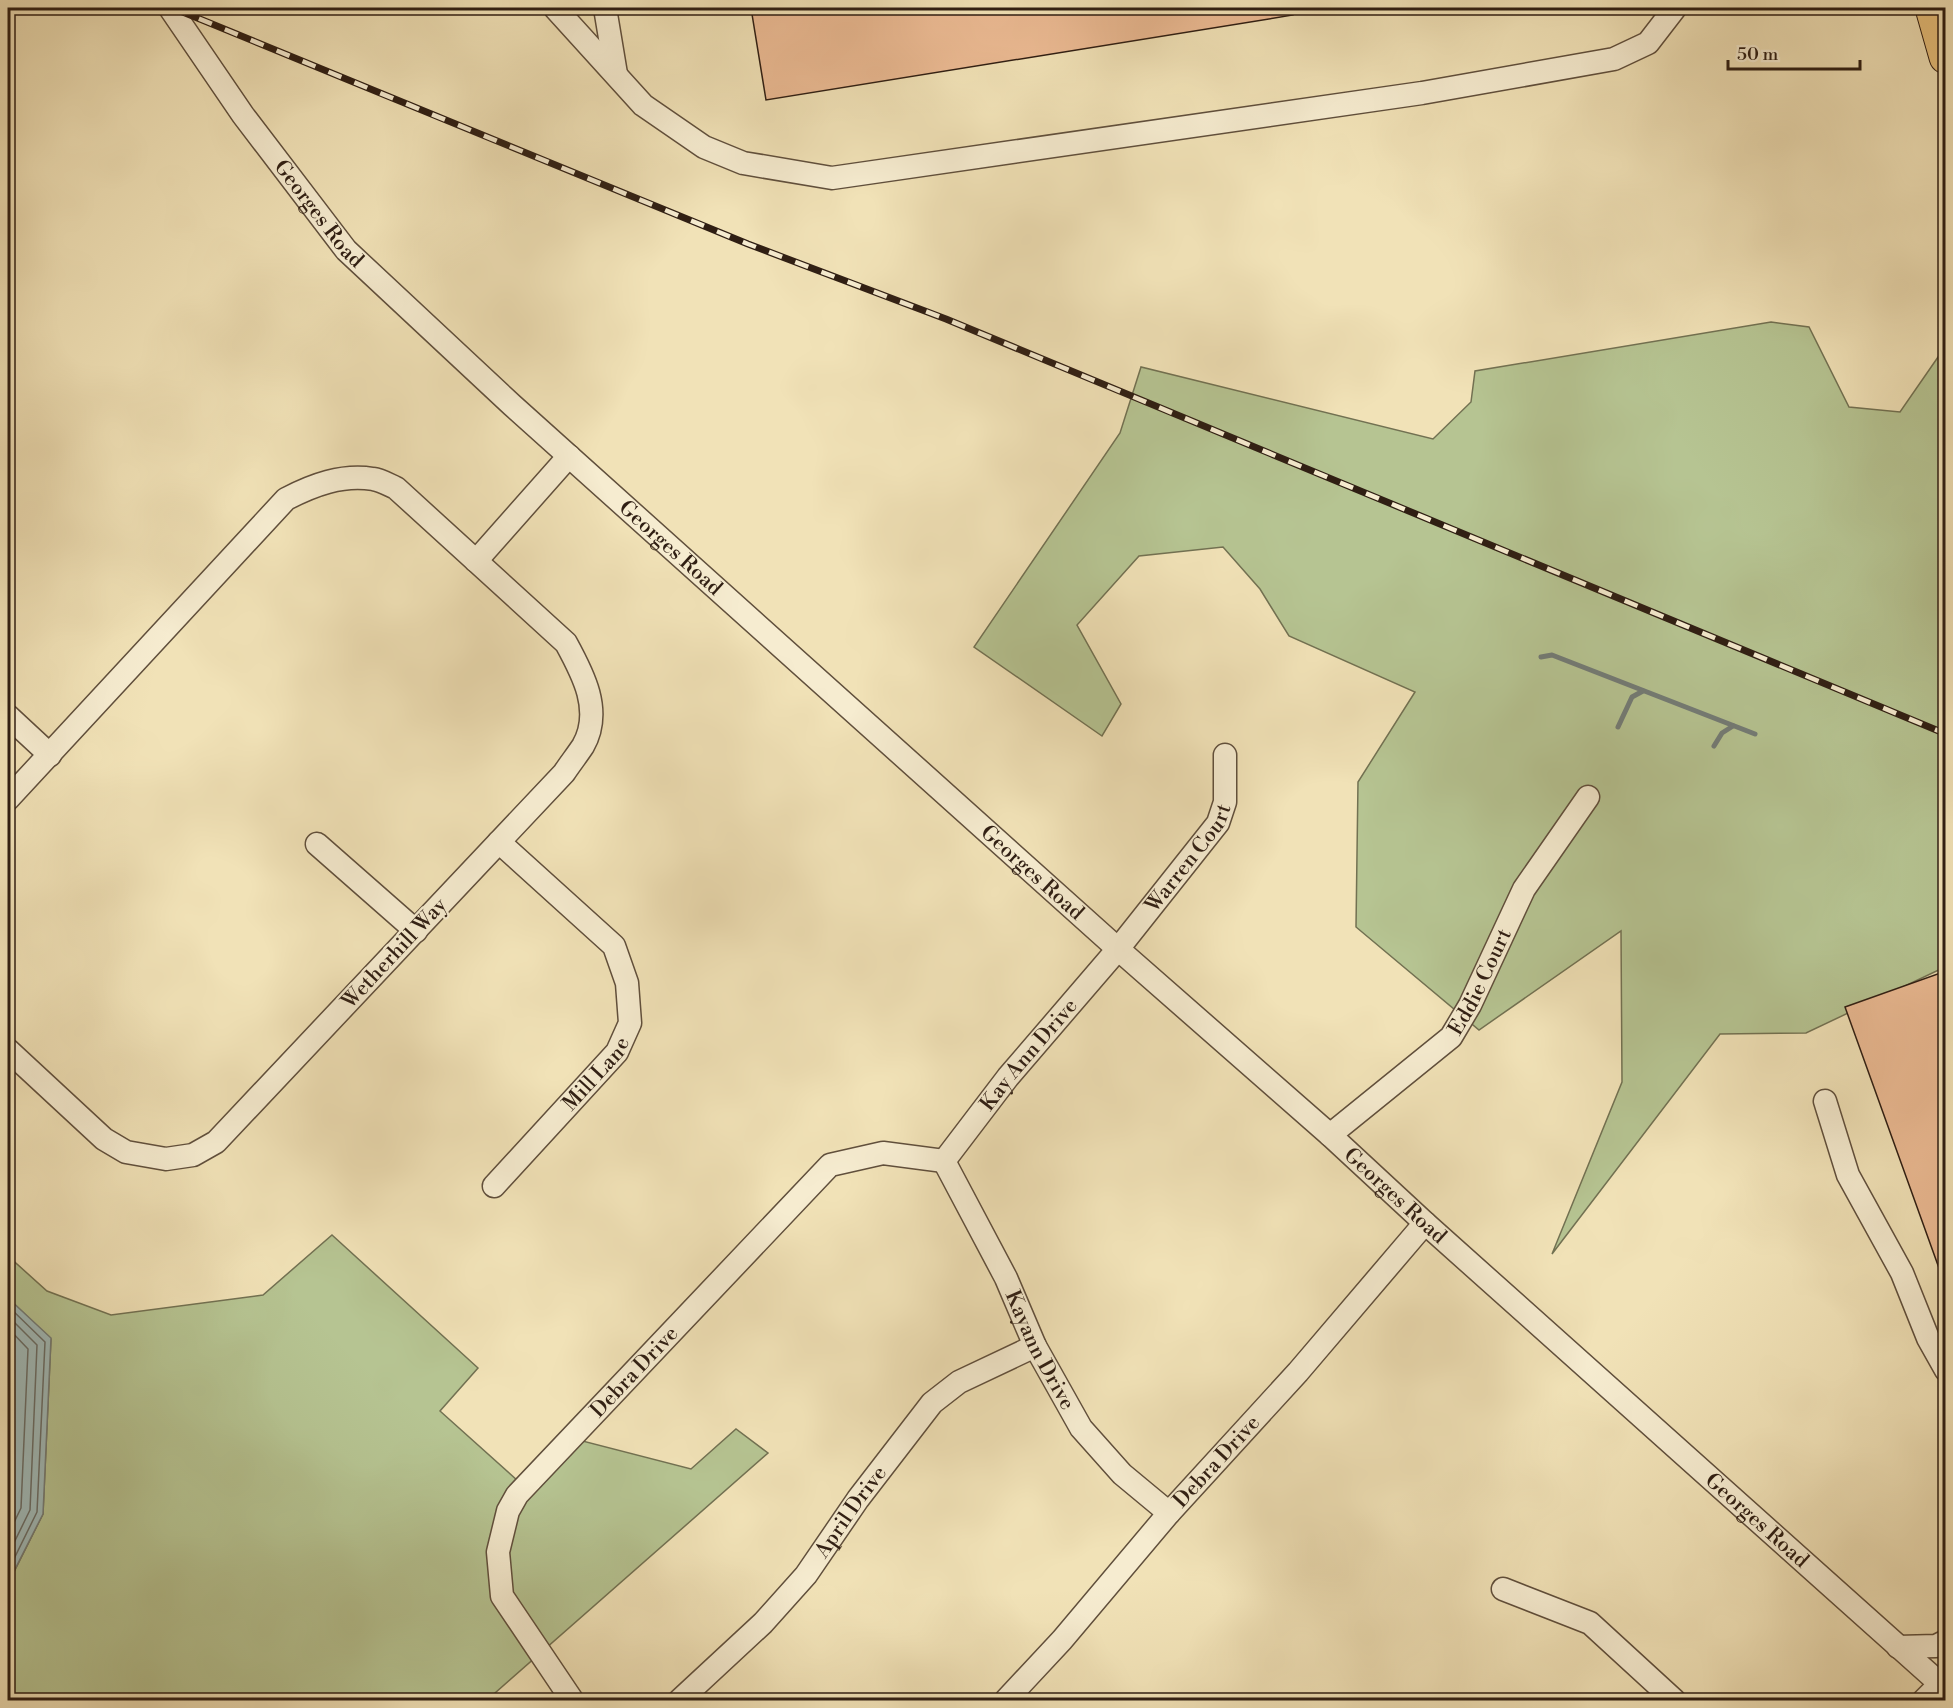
<svg xmlns="http://www.w3.org/2000/svg" width="1953" height="1708" font-family="'Libre Bodoni',serif">
<rect width="100%" height="100%" fill="#f1e2b7"/>
<filter id="stains"><feTurbulence type="fractalNoise" baseFrequency=".00333" numOctaves="4"/><feColorMatrix values="0 0 0 0 .2 0 0 0 0 .09 0 0 0 0 .02 0 0 0 .5 -.17"/></filter>
<radialGradient id="worn" r=".72"><stop offset=".6" stop-color="#630" stop-opacity="0"/><stop offset="1" stop-color="#630" stop-opacity=".3"/></radialGradient>
<g fill="#b6c492" stroke="#727152" stroke-width="1.5">
<path d="M1771,322L1809,327L1849,407L1900,412L1945,347V967L1806,1033L1720,1034L1552,1254L1622,1082L1621,931L1479,1030L1356,927L1358,782L1415,692L1289,636L1260,589L1223,547L1139,556L1077,625L1121,704L1102,736L974,647L1120,433L1141,367L1433,439L1471,402L1475,371Z"/>
<path d="M332,1235L478,1368L440,1411L527,1489L575,1439L691,1469L736,1429L768,1453L487,1700H8V1581L10,1580L43,1514L51,1339L8,1298V1256L47,1291L111,1315L263,1295Z"/>
</g>
<path fill="#a0bbba" stroke="#737c77" stroke-width="1.5" d="M8,1298L51,1338L43,1514L9,1581H8Z"/>
<g fill="none" stroke-linecap="round" stroke-linejoin="round">
<g stroke="#686c66" stroke-width="1.5">
<path d="M8,1306L45,1342L37,1512L8,1571"/>
<path d="M8,1316L37,1345L30,1510L8,1555"/>
<path d="M8,1328L28,1349L21,1508L8,1535"/>
</g>
<g stroke="#737c77" stroke-width="5">
<path d="M1541,657L1552,655L1755,734"/>
<path d="M1618,727L1632,697L1643,691"/>
<path d="M1714,746L1722,733L1733,726"/>
</g>
</g>
<g fill="#ebba93" stroke="#2f1e13" stroke-width="1.5">
<path d="M751,8H1292L1293,15L766,100Z"/>
<path d="M1946,971V1281L1944,1282L1845,1007Z"/>
</g>
<g fill="none" stroke-linecap="round" stroke-linejoin="round">
<defs>
<g id="minor">
<path id="s1" d="M170,8L243,115L346,250L512,405L1118,949L1330,1135L1425,1223L1946,1689"/>
<path d="M555,8L643,105L704,147L743,163L832,178L1422,93L1614,59L1648,43L1675,8"/>
<path d="M605,8L616,74"/>
<path d="M476,561L569,456"/>
<path d="M8,716L50,755"/>
<path d="M8,799L286,499C313,485 342,474 373,479C381,480 389,485 396,488L566,643C583,674 603,711 583,746C577,755 570,764 564,773L216,1142L193,1155L166,1159L126,1152L104,1139L8,1050"/>
<path d="M317,844L416,931"/>
<path d="M1825,1101L1848,1175L1902,1273L1928,1338L1946,1370"/>
<path id="s2" d="M1330,1135L1451,1037L1470,1005L1524,889L1588,797"/>
<path id="s3" d="M944,1161L1008,1077L1118,949L1218,823L1225,802V755"/>
<path id="s4" d="M944,1161L1006,1278L1035,1346L1081,1428L1122,1474L1169,1513"/>
<path id="s5" d="M494,1186L617,1052L630,1023L627,983L614,946L499,842"/>
<path d="M1503,1589L1590,1623L1674,1700"/>
<path d="M1898,1647L1936,1646L1946,1641"/>
<path id="s6" d="M572,1700L502,1596L498,1552L508,1511L517,1495L830,1165L883,1153L944,1161"/>
<path id="s7" d="M680,1700L763,1623L806,1575L858,1499L932,1403L959,1382L1035,1346"/>
<path id="s8" d="M1006,1700L1062,1640L1169,1513L1298,1372L1425,1223"/>
<path d="M1924,1700L1940,1684"/>
</g>
<path id="highway" d="M1932,8L1946,57"/>
</defs>
<use href="#minor" stroke="#604f3c" stroke-width="25"/>
<use href="#highway" stroke="#2f1e13" stroke-width="35"/>
<use href="#minor" stroke="#f6ecd0" stroke-width="22"/>
<use href="#highway" stroke="#e8c17c" stroke-width="33"/>
<defs>
<path id="rail" d="M173,8L748,244L946,319L1946,734"/>
</defs>
<use href="#rail" stroke="#2f1e13" stroke-width="7"/>
<use href="#rail" stroke="#f6ecd0" stroke-width="4.5" stroke-dasharray="14" stroke-linecap="butt"/>
</g>
<g text-anchor="middle" stroke-width="4.5" stroke-linejoin="round" paint-order="stroke">
<g font-size="21" fill="#2f1e13" stroke="#f6ecd0">
<text dy="7" stroke="none"><textPath href="#s1" startOffset="254">Georges Road</textPath></text>
<text dy="7" stroke="none"><textPath href="#s1" startOffset="740">Georges Road</textPath></text>
<text dy="7" stroke="none"><textPath href="#s3" startOffset="390">Warren Court</textPath></text>
<text dy="7" stroke="none"><textPath href="#s1" startOffset="1226">Georges Road</textPath></text>
<text transform="translate(394 953) rotate(-47)" y="7">Wetherhill Way</text>
<text dy="7" stroke="none"><textPath href="#s2" startOffset="218">Eddie Court</textPath></text>
<text dy="7" stroke="none"><textPath href="#s3" startOffset="136">Kay Ann Drive</textPath></text>
<text dy="7" stroke="none"><textPath href="#s5" startOffset="152">Mill Lane</textPath></text>
<text dy="7" stroke="none"><textPath href="#s1" startOffset="1712">Georges Road</textPath></text>
<text dy="7" stroke="none"><textPath href="#s4" startOffset="212">Kayann Drive</textPath></text>
<text dy="7" stroke="none"><textPath href="#s6" startOffset="400">Debra Drive</textPath></text>
<text dy="7" stroke="none"><textPath href="#s8" startOffset="318">Debra Drive</textPath></text>
<text dy="7" stroke="none"><textPath href="#s7" startOffset="255">April Drive</textPath></text>
<text dy="7" stroke="none"><textPath href="#s1" startOffset="2198">Georges Road</textPath></text>
</g>
</g>
<rect width="1953" height="1708" fill="none" stroke="#f1e2b7" stroke-width="30"/>
<rect x="9" y="9" width="1935" height="1690" fill="none" stroke="#2f1e13" stroke-width="3"/>
<rect x="15" y="15" width="1923" height="1678" fill="none" stroke="#2f1e13" stroke-width="1.5"/>
<path d="M1728 60v9h132v-9" fill="none" stroke="#2f1e13" stroke-width="3"/>
<text x="1737" y="60" font-size="18" fill="#2f1e13" stroke="#f6ecd0" stroke-width="4.5" paint-order="stroke">50 m</text>
<rect width="100%" height="100%" filter="url(#stains)"/>
<rect width="100%" height="100%" fill="url(#worn)"/>
</svg>
